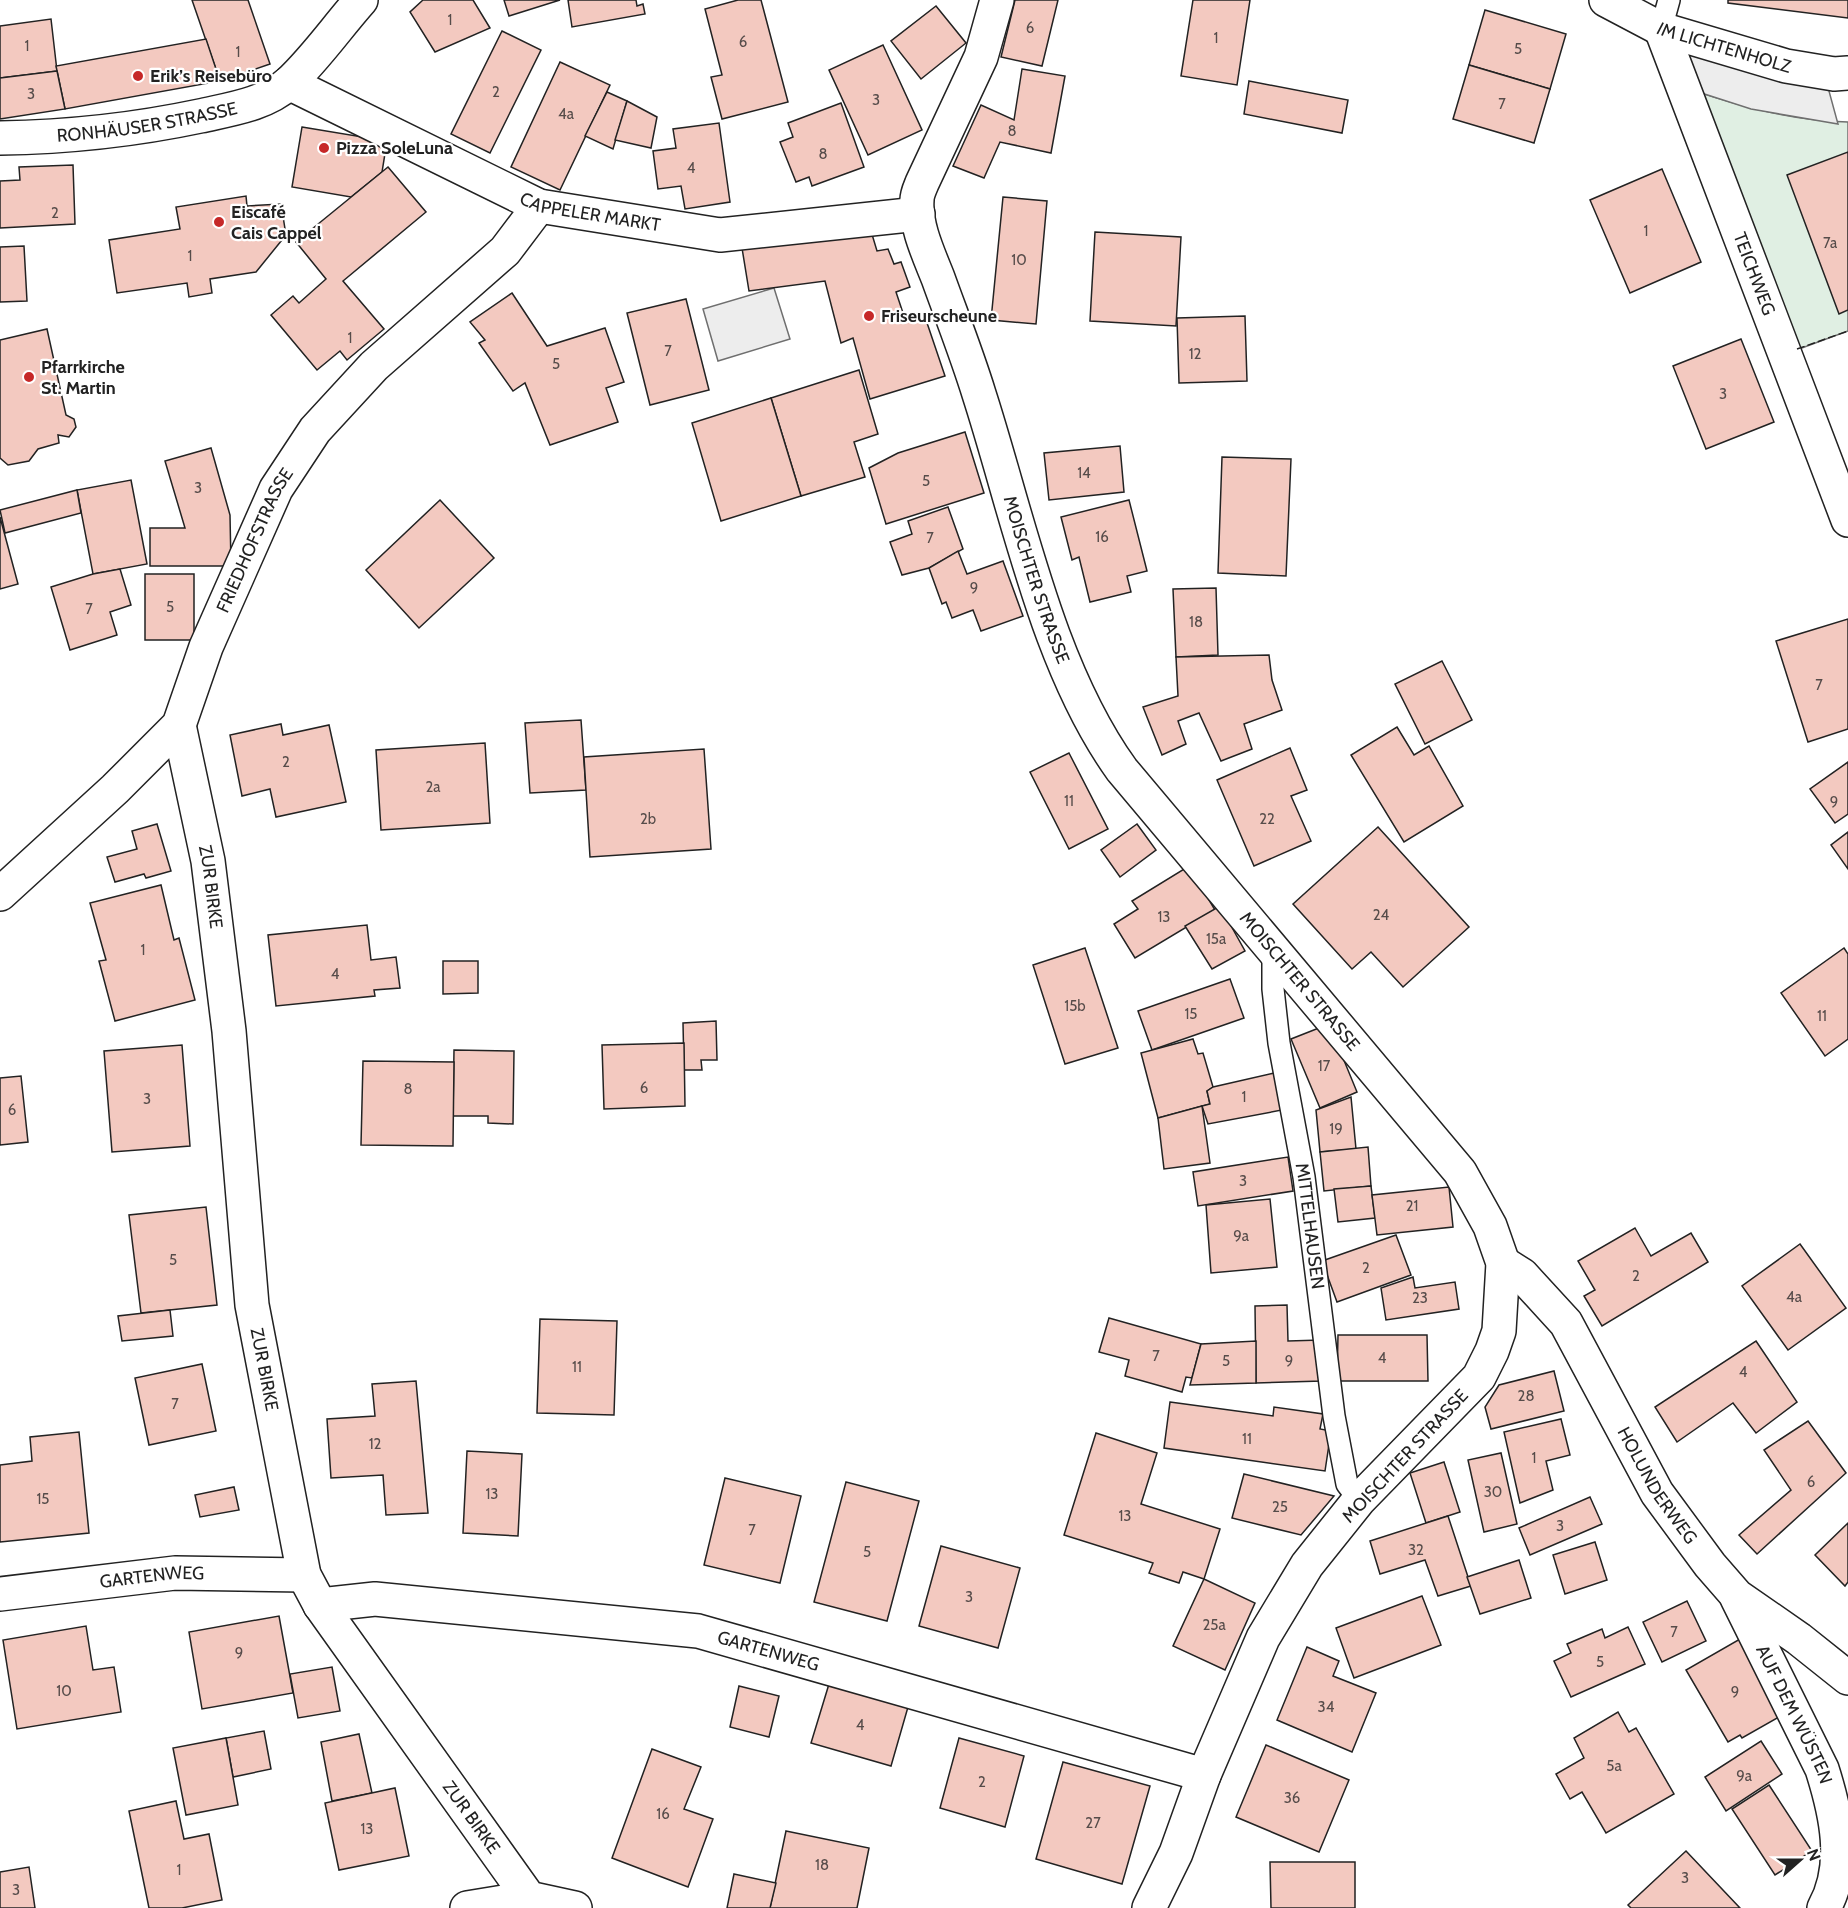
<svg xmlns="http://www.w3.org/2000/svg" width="1848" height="1908" font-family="Cabin,sans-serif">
<rect width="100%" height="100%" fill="#fff"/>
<path fill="#e0efe3" stroke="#6f6f6f" stroke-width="1.5" d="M1692,90C1743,107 1794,121 1848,122V331L1791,352Z"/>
<g fill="#ededed" stroke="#6f6f6f" stroke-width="1.5">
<path d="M1676,43L1826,80L1838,124L1751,109L1692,90Z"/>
<path d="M774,288L790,339L718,361L703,309Z"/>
</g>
<g fill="#f3c9c0" stroke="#222" stroke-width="1.5">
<path d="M192,0H248L270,64L220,81Z"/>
<path d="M423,0H473L490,28L435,52L410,12Z"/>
<path d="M504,0H560L509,16Z"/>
<path d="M568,0H636L637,6L643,4L645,14L572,27Z"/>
<path d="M738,0H761L788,102L722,119L711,77L722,75L705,9Z"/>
<path d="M1015,0H1058L1042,66L1001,57Z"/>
<path d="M1193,0H1250L1237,85L1181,76Z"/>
<path d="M1728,0H1848V18L1728,3Z"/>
<path d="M936,6L966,43L921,79L891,41Z"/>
<path d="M1485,10L1566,34L1550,89L1469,65Z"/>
<path d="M51,19L57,71L0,78V26Z"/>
<path d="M502,31L541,50L490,153L451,134Z"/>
<path d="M206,39L220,81L65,109L56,66Z"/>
<path d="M883,45L922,130L868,155L829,70Z"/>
<path d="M560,62L610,85L560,190L511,167Z"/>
<path d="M1469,65L1550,89L1534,143L1453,119Z"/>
<path d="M1022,69L1065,76L1051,153L1000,142L984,178L953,166L981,105L1014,120Z"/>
<path d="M57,71L65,109L0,119V78Z"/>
<path d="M1249,81L1348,100L1342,133L1244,114Z"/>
<path d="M607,92L627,101L613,149L585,136Z"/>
<path d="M627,101L657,117L651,148L615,140Z"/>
<path d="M841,103L864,167L812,186L809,177L796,182L780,142L793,137L788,123Z"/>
<path d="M719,123L730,202L685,209L681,186L658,189L653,151L676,148L673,129Z"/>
<path d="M302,127L387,141L382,172L351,197L292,187Z"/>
<path d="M1848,152V310L1839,314L1787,175Z"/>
<path d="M73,165L75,224L0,228V181L20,180L19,167Z"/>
<path d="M388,167L426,212L343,281L384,329L347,360L340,351L317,370L271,315L293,296L299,303L326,279L296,242Z"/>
<path d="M1662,169L1701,262L1630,293L1590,200Z"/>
<path d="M246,196L247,206L281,204L286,235L256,272L210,279L212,293L189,297L187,283L117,293L109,240L180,229L176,207Z"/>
<path d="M1003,197L1047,201L1036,324L991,320Z"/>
<path d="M871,231L877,251L888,249L894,264L901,262L910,287L896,292L905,319L924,314L945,376L870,399L853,338L841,343L825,281L749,291L742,248Z"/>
<path d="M1095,232L1181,237L1176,326L1090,321Z"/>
<path d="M24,246L27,301L0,302V247Z"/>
<path d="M512,293L547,346L605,328L624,382L606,388L618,422L550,445L525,383L513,391L479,343L485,340L470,322Z"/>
<path d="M686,299L709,390L650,405L627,313Z"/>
<path d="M1245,316L1247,381L1179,383L1177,318Z"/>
<path d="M47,329L66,415L74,419L76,427L69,437L58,435L59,443L38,449L29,461L8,465L0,458V340Z"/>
<path d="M1741,339L1774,422L1706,449L1673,366Z"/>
<path d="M859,370L878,434L854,442L865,477L801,496L771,398Z"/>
<path d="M771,398L801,496L721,521L692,423Z"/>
<path d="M965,432L984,493L886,524L869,468L898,453Z"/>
<path d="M1120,446L1124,492L1049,500L1044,453Z"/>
<path d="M211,448L230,515L231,566H150V528H185L165,461Z"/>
<path d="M1222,457L1291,459L1286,576L1218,573Z"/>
<path d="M131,480L147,564L93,574L77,490Z"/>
<path d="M77,490L81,513L5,533L0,510Z"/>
<path d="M440,500L494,558L419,628L366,570Z"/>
<path d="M1129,500L1147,571L1127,576L1131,592L1090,602L1079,557L1072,560L1061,517Z"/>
<path d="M948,507L963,549L929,568L902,575L890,542L912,534L908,521Z"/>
<path d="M0,517L18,584L0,589Z"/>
<path d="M958,551L967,574L1003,561L1023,616L981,631L973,610L952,618L946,602L942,604L929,568Z"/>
<path d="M120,569L131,605L110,612L117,635L70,650L51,587L93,574Z"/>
<rect x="145" y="574" width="49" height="66"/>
<path d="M1216,588L1218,655L1176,657L1173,589Z"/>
<path d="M1848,619V729L1808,742L1776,641Z"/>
<path d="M1269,655L1272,680L1282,710L1244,724L1252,749L1221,761L1199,713L1178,721L1186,744L1162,755L1143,707L1178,696L1176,657Z"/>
<path d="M1442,661L1472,720L1425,744L1395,684Z"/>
<path d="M581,720L586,790L530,793L525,723Z"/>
<path d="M281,724L283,735L329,725L346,802L276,817L270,789L242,796L230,735Z"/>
<path d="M1397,727L1414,755L1429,746L1463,806L1404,842L1351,755Z"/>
<path d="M485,743L490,823L381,830L376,750Z"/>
<path d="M1290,748L1307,790L1291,796L1311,841L1254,866L1217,780Z"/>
<path d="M704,749L711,849L590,857L584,757Z"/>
<path d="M1069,753L1108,829L1069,849L1030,772Z"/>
<path d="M1848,762V814L1835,823L1810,789Z"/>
<path d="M157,824L171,871L146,878L144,874L115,882L107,857L137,849L132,831Z"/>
<path d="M1137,824L1156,850L1120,877L1101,850Z"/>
<path d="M1378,827L1469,927L1403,987L1371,952L1352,969L1293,904Z"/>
<path d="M1848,832V869L1831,845Z"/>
<path d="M1189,866L1215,910L1135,958L1114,924L1138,909L1132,901Z"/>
<path d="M161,885L174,940L179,938L195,1000L115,1021L99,961L106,960L90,903Z"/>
<path d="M1220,906L1245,951L1212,969L1185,926Z"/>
<path d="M367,925L371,960L396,957L400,988L374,990L375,996L276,1006L268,935Z"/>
<path d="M1085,948L1118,1048L1065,1064L1033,965Z"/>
<path d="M1844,948L1848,954V1039L1825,1056L1781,993Z"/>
<path d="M443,961H478V993L443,994Z"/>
<path d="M1230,979L1244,1018L1152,1050L1138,1011Z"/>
<path d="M716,1021L717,1060H701L702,1070H684L683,1023Z"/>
<path d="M1329,1024L1357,1092L1320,1108L1291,1039Z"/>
<path d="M1193,1039L1198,1054L1203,1053L1213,1087L1207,1091L1210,1104L1158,1118L1141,1053Z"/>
<path d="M684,1043L685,1106L604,1109L602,1045Z"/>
<path d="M182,1045L190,1146L112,1152L104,1051Z"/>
<path d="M454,1050L514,1051L513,1124L488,1123V1116H453Z"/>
<path d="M363,1061L454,1062L453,1146L361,1145Z"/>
<path d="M1274,1073L1282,1110L1208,1124L1202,1106L1210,1104L1207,1091L1213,1087Z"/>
<path d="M21,1076L28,1142L0,1145V1078Z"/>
<path d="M1351,1097L1356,1149L1320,1152L1316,1110Z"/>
<path d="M1202,1106L1210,1163L1164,1169L1158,1118Z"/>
<path d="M1368,1147L1371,1186L1324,1191L1320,1152Z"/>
<path d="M1288,1157L1293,1191L1198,1206L1193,1172Z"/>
<path d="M1371,1186L1375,1218L1338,1222L1334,1189Z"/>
<path d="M1449,1187L1453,1227L1377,1235L1372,1195Z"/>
<path d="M1270,1199L1277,1267L1211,1273L1206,1205Z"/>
<path d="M206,1207L217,1305L141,1313L129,1215Z"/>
<path d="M1635,1228L1651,1256L1691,1233L1708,1262L1602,1326L1584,1296L1595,1290L1578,1261Z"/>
<path d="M1396,1235L1411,1275L1337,1302L1322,1261Z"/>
<path d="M1800,1244L1846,1308L1788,1350L1742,1286Z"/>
<path d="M1413,1277L1415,1288L1455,1282L1459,1309L1386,1320L1381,1288Z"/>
<path d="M1287,1305L1288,1341L1321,1340L1322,1381L1256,1383L1255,1306Z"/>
<path d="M170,1310L173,1336L122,1341L118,1316Z"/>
<path d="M1109,1318L1201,1344L1192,1378L1186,1377L1182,1392L1125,1376L1129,1360L1099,1352Z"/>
<path d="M540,1319L617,1321L614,1415L537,1413Z"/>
<path d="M1338,1335H1427L1428,1381H1337Z"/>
<path d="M1256,1341V1383L1190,1385L1201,1344Z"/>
<path d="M1756,1341L1797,1402L1756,1433L1733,1403L1677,1442L1655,1407Z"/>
<path d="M202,1364L216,1431L149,1445L135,1378Z"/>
<path d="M1554,1371L1564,1411L1491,1429L1485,1407L1499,1385Z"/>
<path d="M416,1381L428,1513L386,1515L383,1475L331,1478L327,1419L375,1416L372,1384Z"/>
<path d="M1170,1402L1273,1416L1274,1407L1323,1414L1320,1429L1331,1431L1325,1471L1164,1448Z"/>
<path d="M1561,1419L1570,1455L1546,1461L1553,1490L1520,1503L1504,1432Z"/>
<path d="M1808,1421L1846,1473L1757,1554L1739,1535L1791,1490L1764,1450Z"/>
<path d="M79,1432L89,1533L0,1542V1465L32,1461L30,1437Z"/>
<path d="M1096,1433L1157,1453L1141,1504L1220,1529L1204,1579L1183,1572L1179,1583L1149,1573L1153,1563L1064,1535Z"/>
<path d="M467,1451L522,1454L518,1536L463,1533Z"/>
<path d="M1501,1453L1517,1524L1484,1532L1468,1460Z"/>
<path d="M1444,1462L1460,1512L1426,1523L1410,1473Z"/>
<path d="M1244,1474L1334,1496L1301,1535L1232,1518Z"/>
<path d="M725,1478L801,1496L780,1583L704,1565Z"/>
<path d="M846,1482L919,1501L887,1621L814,1602Z"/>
<path d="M234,1487L239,1510L200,1517L195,1495Z"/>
<path d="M1590,1497L1602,1524L1530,1555L1519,1528Z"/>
<path d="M1448,1516L1471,1586L1438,1596L1425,1560L1380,1574L1370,1541Z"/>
<path d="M1848,1523V1582L1845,1586L1815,1555Z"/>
<path d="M1595,1542L1607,1580L1565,1594L1553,1555Z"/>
<path d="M941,1546L1020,1568L998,1648L919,1626Z"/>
<path d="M1519,1560L1531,1598L1480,1614L1467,1577Z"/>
<path d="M1204,1579L1255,1603L1225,1670L1173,1646Z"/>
<path d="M1422,1596L1441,1645L1354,1678L1336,1628Z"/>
<path d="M1687,1601L1706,1641L1662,1662L1643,1622Z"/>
<path d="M279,1616L293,1693L202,1709L189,1632Z"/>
<path d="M86,1626L93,1670L114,1667L121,1712L17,1729L3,1640Z"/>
<path d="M1628,1627L1645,1664L1571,1697L1554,1661L1571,1653L1567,1644L1602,1629L1605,1638Z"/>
<path d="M1740,1639L1784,1714L1742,1738L1740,1735L1728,1742L1686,1670Z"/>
<path d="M1307,1647L1339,1661L1333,1676L1376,1693L1352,1752L1277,1720Z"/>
<path d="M332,1667L340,1711L298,1718L290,1674Z"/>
<path d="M829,1684L908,1707L891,1766L811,1743Z"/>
<path d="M739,1686L779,1696L769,1737L730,1727Z"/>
<path d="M1618,1712L1629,1732L1636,1728L1674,1794L1606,1833L1582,1792L1570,1799L1556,1774L1584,1758L1574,1738Z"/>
<path d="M264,1731L271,1769L233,1777L226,1738Z"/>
<path d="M359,1734L372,1793L332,1801L321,1742Z"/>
<path d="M226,1738L238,1805L186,1815L173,1748Z"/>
<path d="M959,1738L1024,1756L1005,1827L940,1808Z"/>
<path d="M1761,1741L1782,1774L1726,1811L1705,1777Z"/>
<path d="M1266,1745L1349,1780L1319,1852L1236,1817Z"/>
<path d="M652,1749L701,1767L684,1809L713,1819L688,1887L612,1858Z"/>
<path d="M1063,1762L1150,1786L1122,1884L1036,1859Z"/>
<path d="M1769,1785L1812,1851L1775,1875L1732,1809Z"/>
<path d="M395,1788L409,1856L339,1870L325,1803Z"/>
<path d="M176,1801L184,1839L209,1834L222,1900L182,1908H149L129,1811Z"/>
<path d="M786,1831L869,1848L857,1908H770Z"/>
<path d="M1686,1851L1740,1908H1631L1628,1905Z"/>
<path d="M1270,1862H1355V1908H1271Z"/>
<path d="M29,1867L35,1908H0V1872Z"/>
<path d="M734,1874L776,1883L770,1908H727Z"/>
</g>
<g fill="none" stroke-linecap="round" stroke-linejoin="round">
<defs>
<g id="lane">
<path d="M1661,29L1669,0"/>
<path id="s1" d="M1273,950V989L1279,1043L1304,1177L1334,1416L1347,1484L1359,1500"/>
</g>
<g id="street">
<path id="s2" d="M1606,0L1661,29L1786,66L1834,74L1848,73"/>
<path id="s3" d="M1661,29L1848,520"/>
<path id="s4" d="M289,83L539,206L720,235L918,214"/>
<path id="s5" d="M179,725L208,861L229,1031L252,1305L304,1575L320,1605L529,1898L575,1908"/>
<path id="s6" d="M0,894L115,789L179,725L206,647L276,489L315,430L374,366L505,251L539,206"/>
<path id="s7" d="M1503,1263L1522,1275L1566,1323L1657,1493L1710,1565L1737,1596L1799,1639L1848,1678"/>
<path id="s8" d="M0,1594L175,1573L304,1575"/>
<path id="s9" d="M1737,1598L1822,1769C1836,1813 1848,1865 1824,1908"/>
<path id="s10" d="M320,1605L375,1599L698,1631L1204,1775"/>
<path d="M467,1908L529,1898"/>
</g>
<g id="secondary">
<path id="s11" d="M997,0L981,57L922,183C920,188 917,194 917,200C915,226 929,255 938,278C952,317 967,355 979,394C1018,515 1047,666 1122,770L1460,1172L1490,1226L1503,1263L1499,1331L1492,1351L1479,1377L1359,1500L1307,1565L1263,1638L1204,1775L1176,1853L1149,1908"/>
<path id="s12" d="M0,138C68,137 134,130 200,116C231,109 264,105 289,83C315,59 337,27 361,0"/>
</g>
</defs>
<use href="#lane" stroke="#222" stroke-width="24"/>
<use href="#street" stroke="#222" stroke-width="36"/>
<use href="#secondary" stroke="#222" stroke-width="36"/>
<use href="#lane" stroke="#fff" stroke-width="21"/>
<use href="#street" stroke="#fff" stroke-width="33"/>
<use href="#secondary" stroke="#fff" stroke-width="33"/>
<path stroke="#222" stroke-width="1.5" stroke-dasharray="8 3" stroke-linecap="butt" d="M1797,349L1848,331"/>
</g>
<g fill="#c62828" stroke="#fff" stroke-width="2">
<circle cx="138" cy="76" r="6"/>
<circle cx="324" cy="148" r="6"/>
<circle cx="219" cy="222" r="6"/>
<circle cx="869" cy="316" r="6"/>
<circle cx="29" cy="377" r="6"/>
</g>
<g text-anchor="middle" stroke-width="4.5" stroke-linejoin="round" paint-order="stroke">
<g font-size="15" fill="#564c4a">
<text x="450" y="25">1</text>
<text x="1030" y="33">6</text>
<text x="1216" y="43">1</text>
<text x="743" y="47">6</text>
<text x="27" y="51">1</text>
<text x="1518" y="54">5</text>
<text x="238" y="57">1</text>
<text x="496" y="97">2</text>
<text x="31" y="99">3</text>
<text x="876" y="105">3</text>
<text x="1502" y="109">7</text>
<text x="566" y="119">4a</text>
<text x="1012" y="136">8</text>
<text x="823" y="159">8</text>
<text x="691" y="173">4</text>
<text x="55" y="218">2</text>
<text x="1646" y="236">1</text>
<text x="1830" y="248">7a</text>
<text x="190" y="261">1</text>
<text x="1019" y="265">10</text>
<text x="350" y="343">1</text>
<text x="668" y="356">7</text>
<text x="1195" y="359">12</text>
<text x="556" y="369">5</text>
<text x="1723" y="399">3</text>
<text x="1084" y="478">14</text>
<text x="926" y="486">5</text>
<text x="198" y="493">3</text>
<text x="1102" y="542">16</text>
<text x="930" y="543">7</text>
<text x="974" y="593">9</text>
<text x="170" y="612">5</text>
<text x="89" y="614">7</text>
<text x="1196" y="627">18</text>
<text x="1819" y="690">7</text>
<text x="286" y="767">2</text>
<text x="433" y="792">2a</text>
<text x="1069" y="806">11</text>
<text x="1834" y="807">9</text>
<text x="648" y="824">2b</text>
<text x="1267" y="824">22</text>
<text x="1381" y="920">24</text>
<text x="1164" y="922">13</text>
<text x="1216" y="944">15a</text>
<text x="143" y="955">1</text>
<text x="335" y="979">4</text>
<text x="1075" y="1011">15b</text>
<text x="1191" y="1019">15</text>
<text x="1822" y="1021">11</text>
<text x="1324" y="1071">17</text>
<text x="644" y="1093">6</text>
<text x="408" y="1094">8</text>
<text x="1244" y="1102">1</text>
<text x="147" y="1104">3</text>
<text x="12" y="1115">6</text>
<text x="1336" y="1134">19</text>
<text x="1243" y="1186">3</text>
<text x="1412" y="1211">21</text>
<text x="1241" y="1241">9a</text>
<text x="173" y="1265">5</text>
<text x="1366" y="1273">2</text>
<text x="1636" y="1281">2</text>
<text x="1794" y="1302">4a</text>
<text x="1420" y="1303">23</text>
<text x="1156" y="1361">7</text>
<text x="1382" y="1363">4</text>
<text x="1226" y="1366">5</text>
<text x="1289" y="1366">9</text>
<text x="577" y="1372">11</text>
<text x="1743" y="1377">4</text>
<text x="1526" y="1401">28</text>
<text x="175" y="1409">7</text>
<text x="1247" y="1444">11</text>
<text x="375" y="1449">12</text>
<text x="1534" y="1463">1</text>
<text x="1811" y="1487">6</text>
<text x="1493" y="1497">30</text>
<text x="492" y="1499">13</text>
<text x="43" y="1504">15</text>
<text x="1280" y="1512">25</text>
<text x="1125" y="1521">13</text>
<text x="1560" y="1531">3</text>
<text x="752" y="1535">7</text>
<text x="1416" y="1555">32</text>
<text x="867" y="1557">5</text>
<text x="969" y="1602">3</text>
<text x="1214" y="1630">25a</text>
<text x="1674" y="1637">7</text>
<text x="239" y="1658">9</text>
<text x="1600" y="1667">5</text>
<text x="64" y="1696">10</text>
<text x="1735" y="1697">9</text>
<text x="1326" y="1712">34</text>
<text x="860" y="1730">4</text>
<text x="1614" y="1771">5a</text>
<text x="1744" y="1781">9a</text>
<text x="982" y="1787">2</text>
<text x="1292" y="1803">36</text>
<text x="663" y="1819">16</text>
<text x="1093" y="1828">27</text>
<text x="367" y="1834">13</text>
<text x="822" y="1870">18</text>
<text x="179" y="1875">1</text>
<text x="1685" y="1883">3</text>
<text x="16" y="1895">3</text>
</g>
<g font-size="18" fill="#222" stroke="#fff">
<text dy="6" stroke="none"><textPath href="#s2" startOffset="128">IM LICHTENHOLZ</textPath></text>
<text dy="6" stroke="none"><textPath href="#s12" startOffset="148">RONHÄUSER STRASSE</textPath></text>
<text dy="6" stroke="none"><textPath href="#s4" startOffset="330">CAPPELER MARKT</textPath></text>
<text dy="6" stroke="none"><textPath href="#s3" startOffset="262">TEICHWEG</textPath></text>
<text dy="6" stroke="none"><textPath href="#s6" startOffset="446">FRIEDHOFSTRASSE</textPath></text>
<text dy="6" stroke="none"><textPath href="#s11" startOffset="615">MOISCHTER STRASSE</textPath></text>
<text dy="6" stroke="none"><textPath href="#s5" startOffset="165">ZUR BIRKE</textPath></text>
<text dy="6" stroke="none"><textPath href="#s11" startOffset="1101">MOISCHTER STRASSE</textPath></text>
<text dy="6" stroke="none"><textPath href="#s1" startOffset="279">MITTELHAUSEN</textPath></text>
<text dy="6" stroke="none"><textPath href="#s5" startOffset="651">ZUR BIRKE</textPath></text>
<text transform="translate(1405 1456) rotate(-47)" y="6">MOISCHTER STRASSE</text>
<text dy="6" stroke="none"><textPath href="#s7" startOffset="274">HOLUNDERWEG</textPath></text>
<text dy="6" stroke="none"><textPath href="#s8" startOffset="153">GARTENWEG</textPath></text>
<text dy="6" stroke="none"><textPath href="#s10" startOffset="453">GARTENWEG</textPath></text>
<text dy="6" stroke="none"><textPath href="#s9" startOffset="130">AUF DEM WÜSTEN</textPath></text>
<text dy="6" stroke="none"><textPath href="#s5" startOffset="1155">ZUR BIRKE</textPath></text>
</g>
<g font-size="18" font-weight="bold" fill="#222" stroke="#fff" text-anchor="start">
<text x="150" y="82">Erik’s Reisebüro</text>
<text x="336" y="154">Pizza SoleLuna</text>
<text x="231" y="218">Eiscafé<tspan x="231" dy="21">Cais Cappel</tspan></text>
<text x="881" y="322">Friseurscheune</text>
<text x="41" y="373">Pfarrkirche<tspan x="41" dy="21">St. Martin</tspan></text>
</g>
</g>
<g transform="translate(1800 1860) rotate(69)" stroke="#ffffff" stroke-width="4.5" paint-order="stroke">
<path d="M0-4.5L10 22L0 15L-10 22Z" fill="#222222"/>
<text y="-9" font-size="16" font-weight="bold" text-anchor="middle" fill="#222222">N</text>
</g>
</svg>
